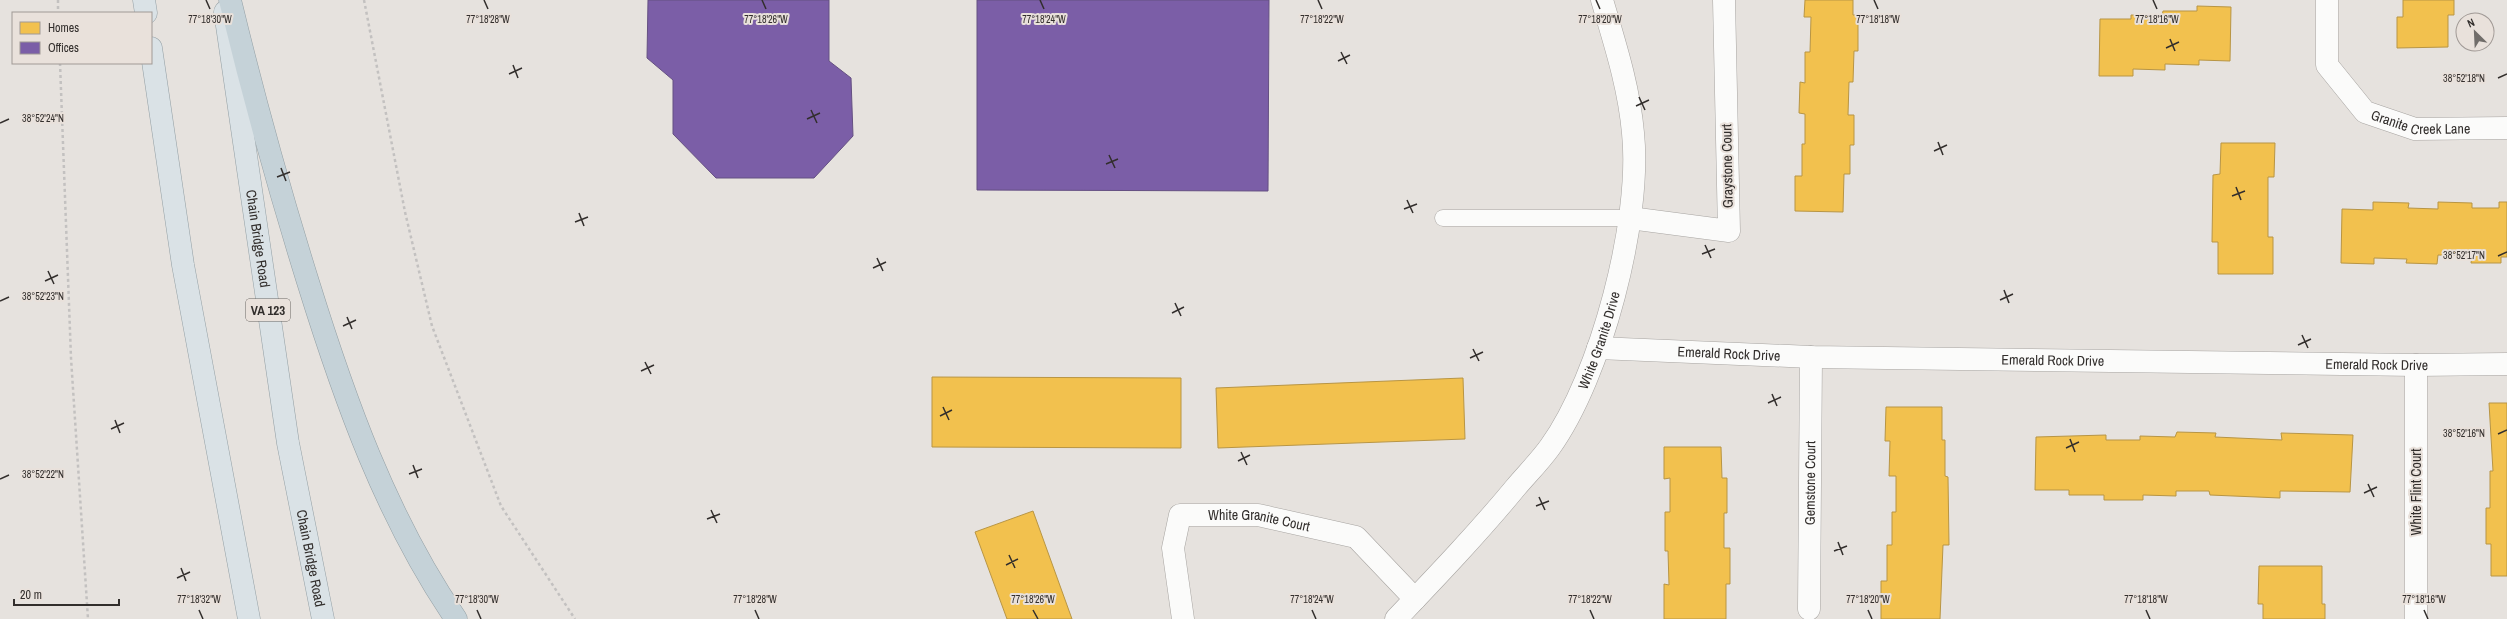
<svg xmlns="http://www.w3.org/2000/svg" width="2507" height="619" font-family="'Archivo Narrow',sans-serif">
<rect width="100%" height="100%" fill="#e6e2de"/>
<g fill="#f2c14e" stroke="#b89544">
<path d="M1805,0H1853V15H1858V51H1854L1853,82H1849L1848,115H1854V145H1850V174H1844L1843,212L1795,211V176H1802V144H1805V114L1799,113L1800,82L1805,83V52H1810L1811,17H1804Z"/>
<path d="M2403,0H2454V15H2448V47L2397,48V17H2403Z"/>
<path d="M2197,6L2231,7L2230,61L2199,60V65L2165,64V70L2133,69V76H2099L2100,19H2131V15L2162,16L2163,11H2197Z"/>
<path d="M2221,143H2275L2274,177H2268V237H2273V274H2218V242H2212L2213,175L2220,174Z"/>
<path d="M2373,202L2409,203L2408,208L2438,209V202L2472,203V208H2499V202H2507V257H2501V263H2471L2472,256L2438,255L2437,264L2406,263L2407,259L2374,258V264L2341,263L2342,209L2373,210Z"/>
<path d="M932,377L1181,378V448L932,447Z"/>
<path d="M1463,378L1465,439L1218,448L1216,388Z"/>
<path d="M2489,403H2507V576H2491V544H2486V508H2490V471H2493Z"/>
<path d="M1886,407H1942V440H1945V476L1948,477L1949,545H1943L1940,619H1881V581H1887V545H1892V512H1896V476H1889L1890,441H1885Z"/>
<path d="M2177,432L2216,433L2215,437L2282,440L2281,433L2353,435L2350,492L2280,491V498L2210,495L2209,491H2176V496L2143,495V500H2104V495H2069V490H2035L2036,437L2106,435V440H2140V436L2175,437Z"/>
<path d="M1664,447H1721L1722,478H1727V513H1724V548H1730V584H1726V619H1664V584L1669,585L1668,551H1665V512H1670V478L1664,479Z"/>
<path d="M1033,511L1072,619H1007L975,532Z"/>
<path d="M2259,566H2322V604H2325V619H2263V604H2258Z"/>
</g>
<g fill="#7b5ea7" stroke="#655082">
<path d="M648,0H829V61L851,78L853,136L814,178H716L673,134V80L647,58Z"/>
<path d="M977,0H1269L1268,191L977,190Z"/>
</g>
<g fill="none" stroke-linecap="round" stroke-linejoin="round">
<defs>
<path id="service" d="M1443,218H1630"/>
<g id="minor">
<path id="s1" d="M2327,0V65L2365,112L2415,129L2507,128"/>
<path d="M1630,218L1729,231L1724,0"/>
<path id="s2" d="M1598,348L1811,357L2416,365L2507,364"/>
<path id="s3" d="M1809,609L1811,357"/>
<path id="s4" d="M1183,619L1173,548L1180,515H1258L1356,537L1415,599"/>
<path id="s5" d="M1396,619C1437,576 1478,533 1516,487C1527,474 1540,461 1550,447C1601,376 1642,220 1633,133C1629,87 1615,44 1602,0"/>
<path d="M2416,619V365"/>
</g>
<g id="primary">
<path d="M144,0L146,13"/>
<path id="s6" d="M225,12L288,443L323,619"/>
<path d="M151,48L183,265L249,619"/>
</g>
<path id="motorway" d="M230,0C253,95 279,189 308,282C344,398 386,517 456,619"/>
</defs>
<use href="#service" stroke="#a7a4a1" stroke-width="17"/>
<use href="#minor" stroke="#a7a4a1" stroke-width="23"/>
<use href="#primary" stroke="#939fa4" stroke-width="23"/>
<use href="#motorway" stroke="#939fa4" stroke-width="23"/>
<g stroke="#c3c1c0" stroke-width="2.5" stroke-dasharray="3 3" stroke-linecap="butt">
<path d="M58,0V13"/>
<path d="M364,0L405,212L432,326L501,506L575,619"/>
<path d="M60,63L71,358L88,619"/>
</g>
<use href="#service" stroke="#fbfbfa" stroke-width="16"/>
<use href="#minor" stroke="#fbfbfa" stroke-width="22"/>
<use href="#primary" stroke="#dae2e6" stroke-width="22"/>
<use href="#motorway" stroke="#c5d2d8" stroke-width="22"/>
</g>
<path fill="none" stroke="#322e2c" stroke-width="1.5" d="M206,0L210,9M484,0L488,9M762,0L766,9M1040,0L1044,9M1318,0L1322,9M1596,0L1600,9M1874,0L1878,9M2153,0L2157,9M2170,39L2175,51M2166,48L2179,42M1341,52L1347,64M1338,61L1350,55M513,65L518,78M509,74L522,68M2498,78L2507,74M1639,97L1645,110M1636,106L1649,100M811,110L817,123M807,119L820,113M0,123L9,119M1938,142L1943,155M1934,151L1947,145M1109,155L1115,168M1106,164L1118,159M281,168L286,181M277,177L290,172M2236,187L2241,200M2232,196L2245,191M1407,200L1413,213M1404,209L1417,204M579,213L584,226M575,222L588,217M1705,245L1711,258M1702,254L1715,249M2498,256L2507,252M877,258L883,271M873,268L886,262M48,271L54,284M45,281L58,275M2004,290L2009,303M2000,300L2013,294M0,301L9,297M1175,303L1181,316M1172,313L1184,307M347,317L352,329M343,326L356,320M2302,335L2308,348M2298,345L2311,339M1473,349L1479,361M1470,358L1483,352M645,362L651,374M641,371L654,365M1772,394L1777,406M1768,403L1781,397M943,407L949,420M940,416L952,410M115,420L120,433M111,429L124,423M2498,434L2507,430M2070,439L2075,452M2066,448L2079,442M1241,452L1247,465M1238,461L1250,455M413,465L418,478M409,474L422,469M0,479L9,475M2368,484L2374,497M2364,493L2377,487M1539,497L1545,510M1536,506L1549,501M711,510L717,523M707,519L720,514M1838,542L1843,555M1834,551L1847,546M1009,555L1015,568M1006,565L1018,559M181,568L186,581M177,578L190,572M199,610L203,619M477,610L481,619M755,610L759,619M1033,610L1038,619M1312,610L1316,619M1590,610L1594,619M1868,610L1872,619M2146,610L2150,619M2424,610L2428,619"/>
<g text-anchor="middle" stroke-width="4" stroke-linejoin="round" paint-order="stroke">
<rect fill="#e9e1db" stroke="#696460" stroke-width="1" x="246" y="299" width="44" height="22" rx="3"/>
<g font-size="13" font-weight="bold" fill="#322e2c">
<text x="268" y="315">VA 123</text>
</g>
<g font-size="14" fill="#322e2c" stroke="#e9e1db">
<text dy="5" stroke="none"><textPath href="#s1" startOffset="183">Granite Creek Lane</textPath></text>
<text transform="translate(1727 166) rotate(-91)" y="5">Graystone Court</text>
<text dy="5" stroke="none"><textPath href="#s6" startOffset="229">Chain Bridge Road</textPath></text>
<text dy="5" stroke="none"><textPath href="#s5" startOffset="349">White Granite Drive</textPath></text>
<text dy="5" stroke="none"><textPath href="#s2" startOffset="131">Emerald Rock Drive</textPath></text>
<text dy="5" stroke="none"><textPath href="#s2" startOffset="455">Emerald Rock Drive</textPath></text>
<text dy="5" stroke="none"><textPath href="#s2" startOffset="779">Emerald Rock Drive</textPath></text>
<text dy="5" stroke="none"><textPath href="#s3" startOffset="126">Gemstone Court</textPath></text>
<text transform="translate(2416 492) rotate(-90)" y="5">White Flint Court</text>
<text dy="5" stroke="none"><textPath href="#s4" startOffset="185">White Granite Court</textPath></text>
<text dy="5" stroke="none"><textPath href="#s6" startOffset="553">Chain Bridge Road</textPath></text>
</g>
</g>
<g font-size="10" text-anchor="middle" fill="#322e2c" stroke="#e9e1db" stroke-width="4" stroke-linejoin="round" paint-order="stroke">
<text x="210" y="23">77°18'30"W</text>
<text x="488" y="23">77°18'28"W</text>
<text x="766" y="23">77°18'26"W</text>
<text x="1044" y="23">77°18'24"W</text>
<text x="1878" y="23">77°18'18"W</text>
<text x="1322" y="23">77°18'22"W</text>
<text x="1600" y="23">77°18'20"W</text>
<text x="2157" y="23">77°18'16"W</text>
<text x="2464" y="82">38°52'18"N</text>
<text x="43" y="122">38°52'24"N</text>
<text x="2464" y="259">38°52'17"N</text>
<text x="43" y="300">38°52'23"N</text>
<text x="2464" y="437">38°52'16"N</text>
<text x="43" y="478">38°52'22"N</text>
<text x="199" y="603">77°18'32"W</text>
<text x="477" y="603">77°18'30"W</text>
<text x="755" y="603">77°18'28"W</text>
<text x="1033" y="603">77°18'26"W</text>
<text x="1312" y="603">77°18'24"W</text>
<text x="1590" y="603">77°18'22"W</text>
<text x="1868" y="603">77°18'20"W</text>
<text x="2146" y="603">77°18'18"W</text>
<text x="2424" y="603">77°18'16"W</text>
</g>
<rect x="12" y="12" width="140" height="52" fill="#e9e1db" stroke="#a09995"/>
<rect x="20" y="22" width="20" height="12" fill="#f2c14e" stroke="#a09995"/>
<text x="48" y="32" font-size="12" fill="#322e2c">Homes</text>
<rect x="20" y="42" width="20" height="12" fill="#7b5ea7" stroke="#a09995"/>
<text x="48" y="52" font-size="12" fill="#322e2c">Offices</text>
<g transform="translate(2475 32) rotate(336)"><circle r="19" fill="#e9e1db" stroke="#a09995"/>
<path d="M0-3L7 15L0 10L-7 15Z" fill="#716d6a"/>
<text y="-6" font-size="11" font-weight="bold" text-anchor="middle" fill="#322e2c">N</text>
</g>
<path d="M14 599v6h105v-6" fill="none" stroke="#322e2c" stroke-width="2"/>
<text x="20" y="599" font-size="12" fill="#322e2c" stroke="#e9e1db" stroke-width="3" paint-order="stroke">20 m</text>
</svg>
